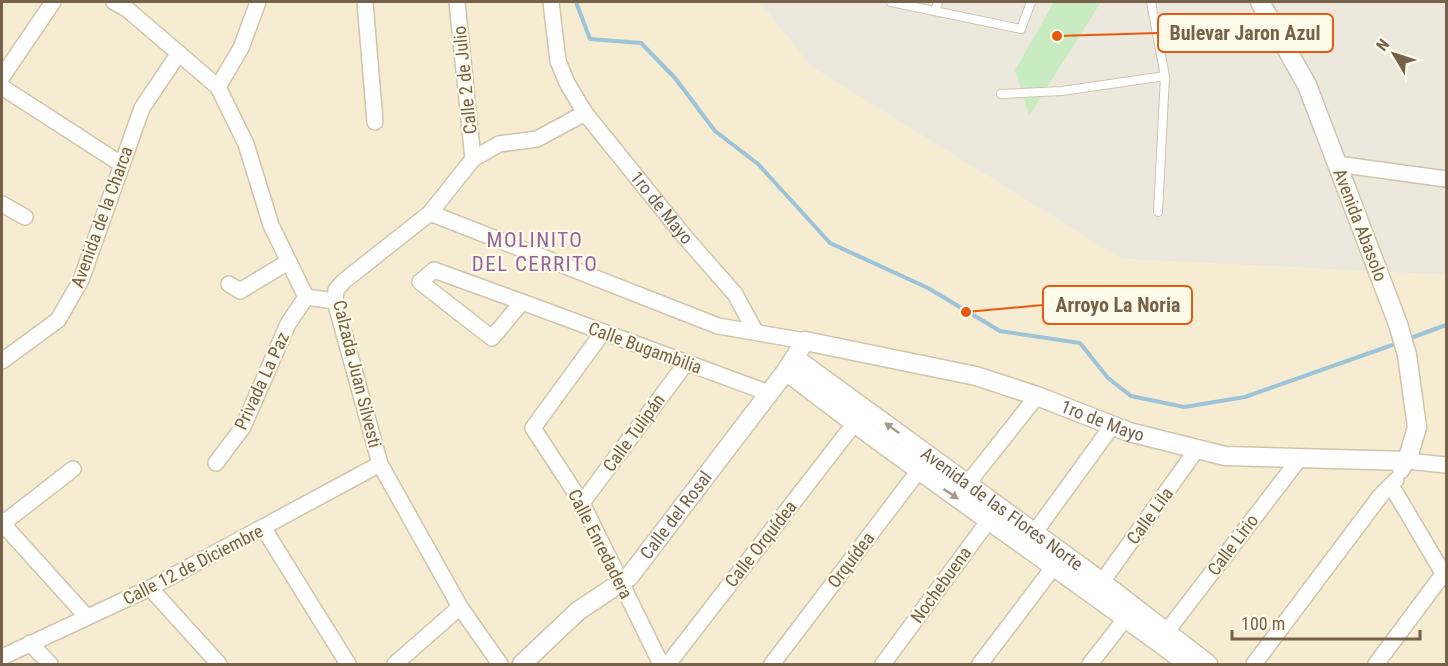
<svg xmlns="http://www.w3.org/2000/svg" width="1448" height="666" font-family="'Roboto Condensed',sans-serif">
<rect width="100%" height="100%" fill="#fdf8e3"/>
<path fill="#f5ecd1" d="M2,2H760L810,66L1121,259L1446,275V664H2Z"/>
<path fill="#ece8de" d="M760,2H1446V275L1121,259L810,66Z"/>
<path fill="#c9ebc1" d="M1054,2H1101L1029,116L1015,70Z"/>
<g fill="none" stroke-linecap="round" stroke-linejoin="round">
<g stroke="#9dc3d9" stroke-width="4">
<path d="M576,2L590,39L641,43L675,78L715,131L758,164L830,243L928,288L1000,331L1080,343L1108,378L1131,396L1184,407L1245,397L1398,343"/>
<path d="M1408,339L1446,325"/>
</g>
<defs>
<g id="service">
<path d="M891,2L1021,29L1031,2"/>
<path d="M1151,2L1165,76L1158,212"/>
<path d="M935,11L938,2"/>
<path d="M1001,94L1062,91L1165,76"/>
</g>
<g id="minor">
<path d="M114,2L127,9L218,87L246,144L271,225L306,297L335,301"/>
<path d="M365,2L375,122"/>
<path d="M457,2L473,159"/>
<path id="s1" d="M551,2L558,61L567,83L585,113L685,237L735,294L755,331"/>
<path d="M2,77L53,2"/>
<path d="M2,87L121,164"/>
<path d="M218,87L241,48L258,2"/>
<path d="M1337,164L1446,179"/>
<path d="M2,204L25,217"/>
<path d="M430,213L718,326L805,341"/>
<path d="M434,270L522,302L492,338L420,282Z"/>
<path d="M229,284L240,291L288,262"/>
<path d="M522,302L769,393"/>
<path d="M603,332L533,428L582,503L661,664"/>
<path d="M2,361L58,320L81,280L142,108L179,53"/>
<path d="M216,463L243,427L288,324L306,297"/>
<path d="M1401,471L1407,461L1446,465"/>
<path d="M968,483L1037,396"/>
<path d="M1395,492L1446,578"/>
<path d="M582,503L686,363"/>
<path d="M2,523L87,617"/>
<path d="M2,524L73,469"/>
<path d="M264,529L348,664"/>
<path d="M1035,532L1112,426"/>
<path d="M1102,582L1197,449"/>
<path d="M150,588L219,664"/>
<path d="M1167,631L1300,458"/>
<path d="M30,643L50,664"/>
<path d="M2,657L150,588L380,464"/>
<path d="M395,664L460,607"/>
<path d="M500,664L460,607L380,464L335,301L336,290L344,281L430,213L473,159L499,144L537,139L585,113"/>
<path d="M668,664L854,424"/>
<path d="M772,664L926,461"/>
<path d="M883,664L995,512"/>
<path d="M980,664L1055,565"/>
<path d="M1090,664L1132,610"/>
<path d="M1254,664L1381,495L1396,480"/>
<path d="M1376,664L1444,573"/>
</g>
<g id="tertiary">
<path id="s2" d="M795,358L1102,582L1208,664"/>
<path d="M786,371C917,473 1055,565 1188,664"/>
<path id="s3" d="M522,664L578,611L629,577L786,371L805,341L976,376L1037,396L1129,432L1225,456L1407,461L1417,427L1407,355L1398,324L1307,85L1260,2"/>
</g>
</defs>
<use href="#service" stroke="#d0c4ac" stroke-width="10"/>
<use href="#minor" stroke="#d0c4ac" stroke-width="18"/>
<use href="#tertiary" stroke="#d0c4ac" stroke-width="21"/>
<use href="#service" stroke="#fff" stroke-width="8"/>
<use href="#minor" stroke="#fff" stroke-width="15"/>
<use href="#tertiary" stroke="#fff" stroke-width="18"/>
</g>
<defs><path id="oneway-solid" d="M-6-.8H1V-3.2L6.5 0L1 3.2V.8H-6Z" transform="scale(1.5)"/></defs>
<g fill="#a69988">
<use href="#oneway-solid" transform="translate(892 428) rotate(-144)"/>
<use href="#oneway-solid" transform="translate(951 494) rotate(34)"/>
</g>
<g text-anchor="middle" stroke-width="4.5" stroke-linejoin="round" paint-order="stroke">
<g font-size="18" fill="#766248" stroke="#fffbea">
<text transform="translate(465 80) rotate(-96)" y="6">Calle 2 de Julio</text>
<text dy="6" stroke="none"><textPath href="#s1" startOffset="240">1ro de Mayo</textPath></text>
<text transform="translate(102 217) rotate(-70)" y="6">Avenida de la Charca</text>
<text transform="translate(1360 225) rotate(69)" y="6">Avenida Abasolo</text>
<text transform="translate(645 348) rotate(20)" y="6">Calle Bugambilia</text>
<text transform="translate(357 374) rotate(76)" y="6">Calzada Juan Silvesti</text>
<text transform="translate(262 381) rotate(-65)" y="6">Privada La Paz</text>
<text dy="6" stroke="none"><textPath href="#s3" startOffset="742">1ro de Mayo</textPath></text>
<text transform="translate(634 433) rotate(-54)" y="6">Calle Tulipán</text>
<text dy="6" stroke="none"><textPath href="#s2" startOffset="256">Avenida de las Flores Norte</textPath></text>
<text dy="6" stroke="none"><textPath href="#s3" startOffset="216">Calle del Rosal</textPath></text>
<text transform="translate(1150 516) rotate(-54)" y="6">Calle Lila</text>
<text transform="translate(600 544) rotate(63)" y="6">Calle Enredadera</text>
<text transform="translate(761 544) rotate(-52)" y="6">Calle Orquídea</text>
<text transform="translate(1233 545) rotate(-53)" y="6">Calle Lirio</text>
<text transform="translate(851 560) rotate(-53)" y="6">Orquídea</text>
<text transform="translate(193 565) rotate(-27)" y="6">Calle 12 de Diciembre</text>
<text transform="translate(941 585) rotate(-54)" y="6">Nochebuena</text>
</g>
<g font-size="21" letter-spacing="1.5" fill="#936399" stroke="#fffbea">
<text x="535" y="247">MOLINITO<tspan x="535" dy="24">DEL CERRITO</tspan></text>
</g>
</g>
<path fill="none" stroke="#e8590c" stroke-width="2" d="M1057 36L1158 33M966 312L1043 305"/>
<g fill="#e8590c" stroke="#fffbea" stroke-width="2">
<circle cx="1057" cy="36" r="6"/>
<circle cx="966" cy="312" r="6"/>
</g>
<g fill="#fffbea" stroke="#e8590c" stroke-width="2">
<rect x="1158" y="14" width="175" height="38" rx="6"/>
<rect x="1043" y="286" width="149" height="38" rx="6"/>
</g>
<g font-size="20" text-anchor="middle" font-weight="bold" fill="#766248">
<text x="1245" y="40">Bulevar Jaron Azul</text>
<text x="1118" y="312">Arroyo La Noria</text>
</g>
<rect width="1448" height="666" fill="none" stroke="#766248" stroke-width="6"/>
<g transform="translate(1394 54) rotate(309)" stroke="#fffbea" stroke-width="4.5" paint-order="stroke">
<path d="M0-4.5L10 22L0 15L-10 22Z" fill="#766248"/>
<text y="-9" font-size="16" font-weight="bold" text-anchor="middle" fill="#766248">N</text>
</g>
<path d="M1232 630v9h188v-9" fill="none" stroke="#766248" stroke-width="3"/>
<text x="1241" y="630" font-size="18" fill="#766248" stroke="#fffbea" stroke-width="4.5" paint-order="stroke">100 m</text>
</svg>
